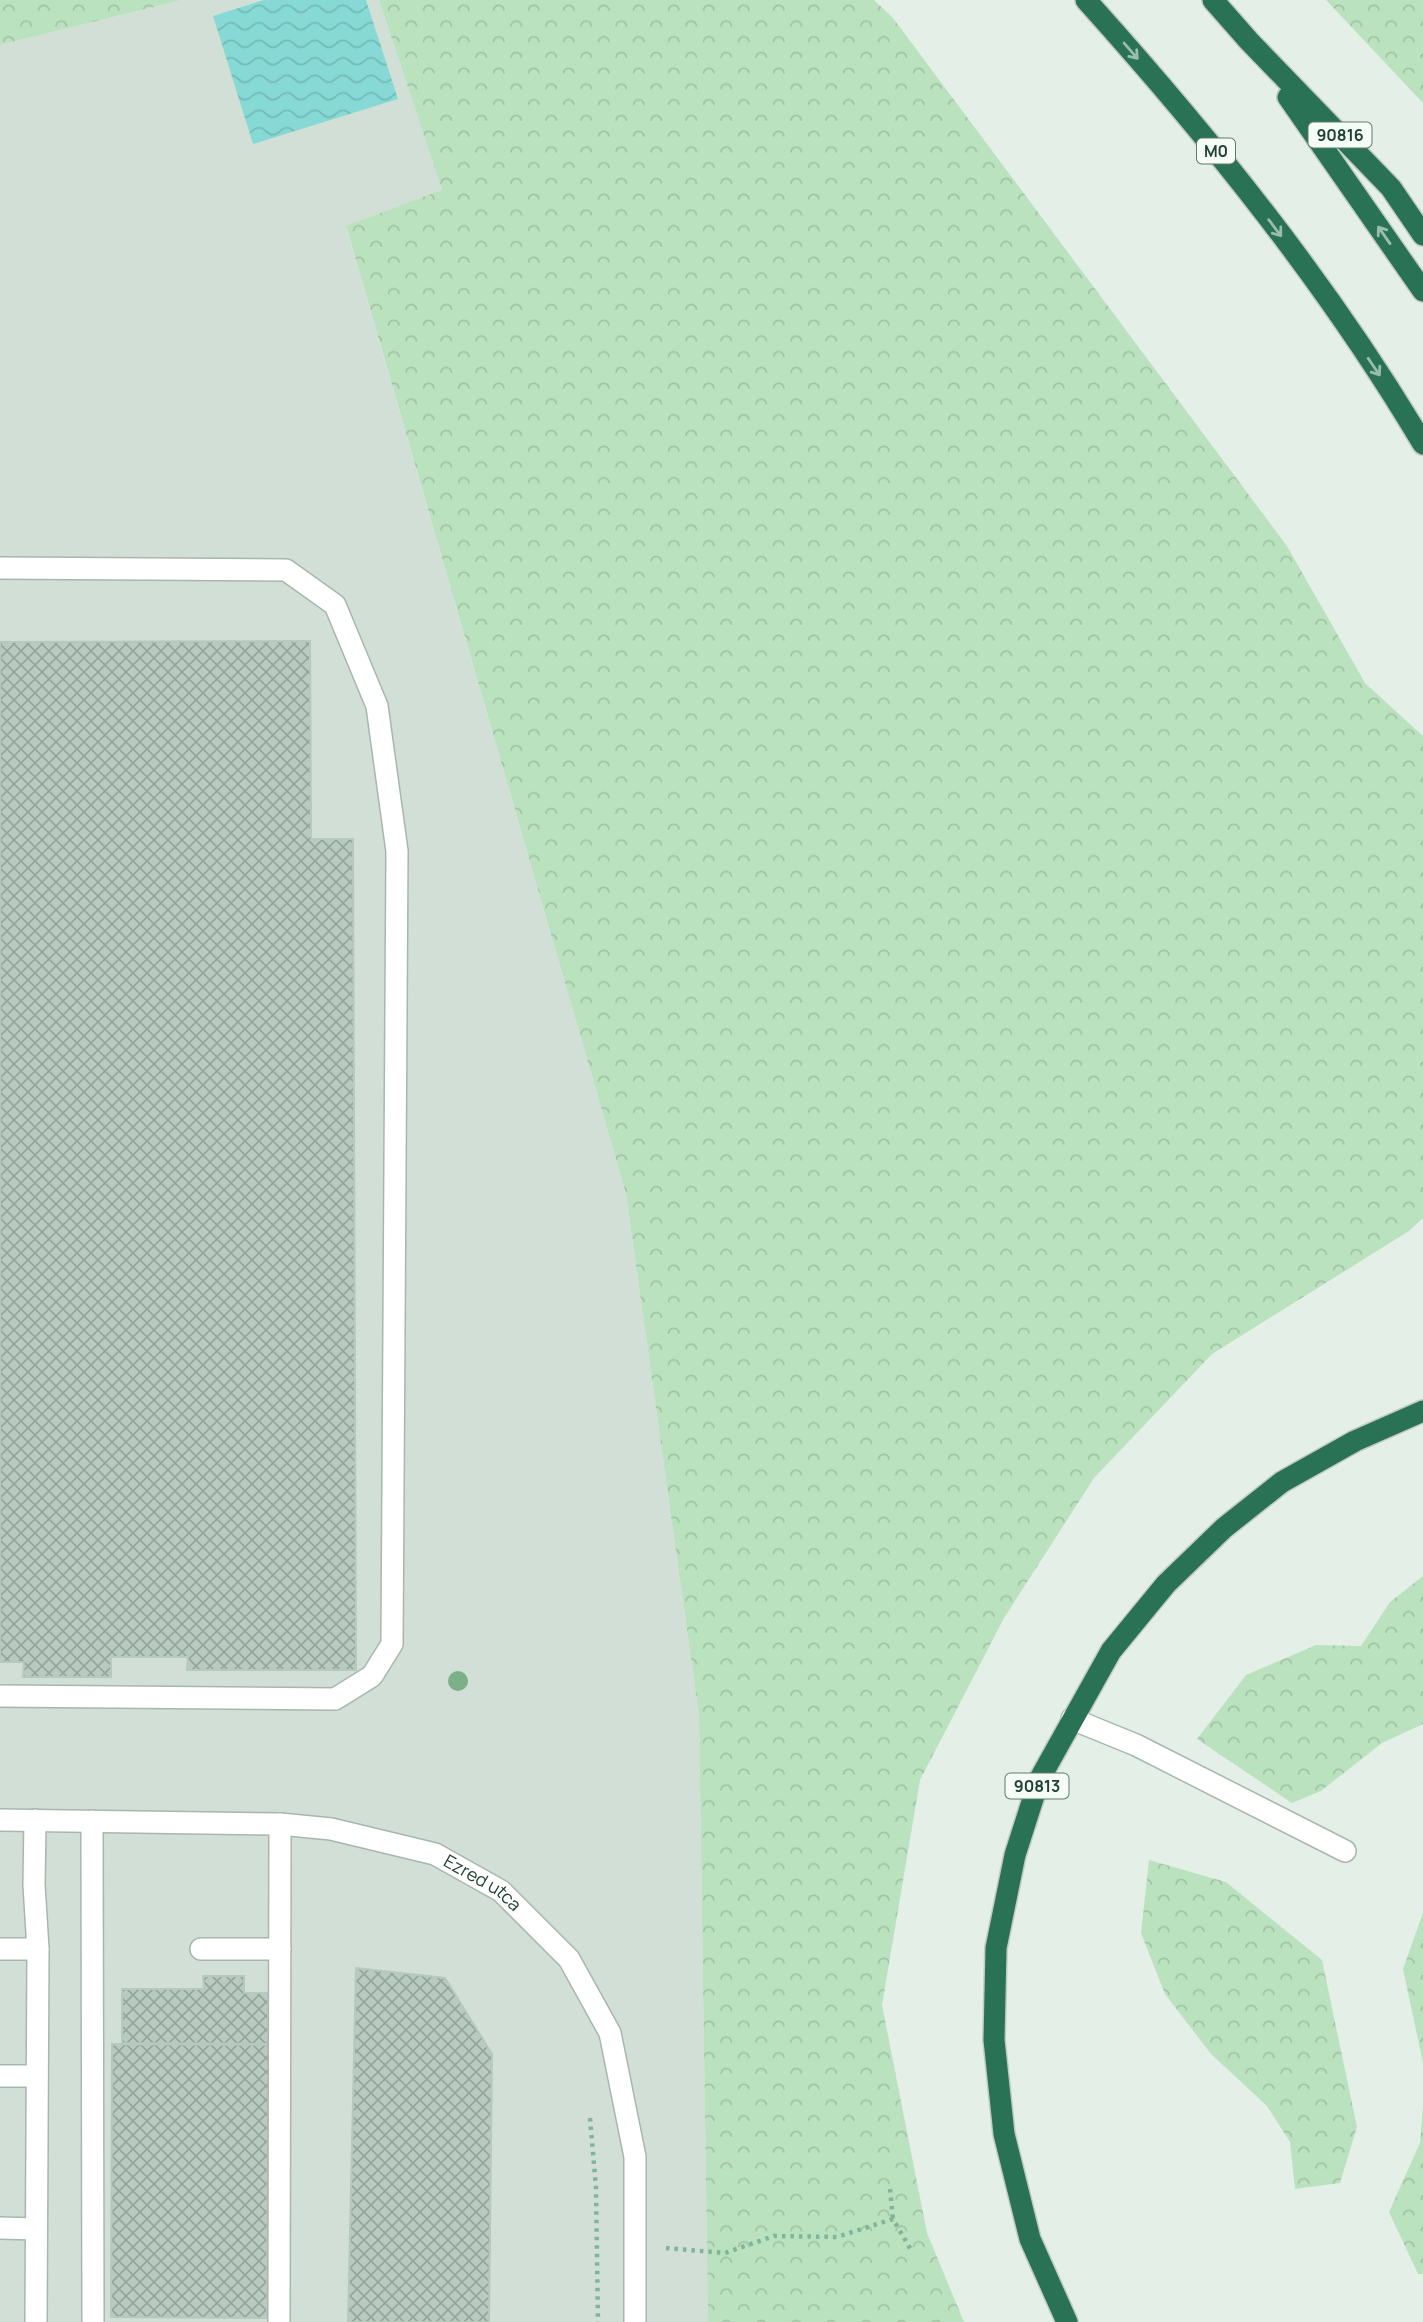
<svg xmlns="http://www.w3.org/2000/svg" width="1423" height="2322" font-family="Manrope,sans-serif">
<defs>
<pattern id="forest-crowns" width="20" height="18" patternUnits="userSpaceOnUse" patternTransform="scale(1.75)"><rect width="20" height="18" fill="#bbe2be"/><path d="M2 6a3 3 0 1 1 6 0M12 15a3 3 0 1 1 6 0" fill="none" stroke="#a0c3a4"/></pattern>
<pattern id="water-waves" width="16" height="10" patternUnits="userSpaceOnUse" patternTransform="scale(1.75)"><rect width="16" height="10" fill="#87d9d5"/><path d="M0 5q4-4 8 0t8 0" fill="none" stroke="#74bbb7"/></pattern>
<pattern id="building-cross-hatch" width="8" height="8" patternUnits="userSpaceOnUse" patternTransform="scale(1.75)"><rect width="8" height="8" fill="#b9cac0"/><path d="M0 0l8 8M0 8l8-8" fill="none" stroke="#96a69d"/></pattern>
</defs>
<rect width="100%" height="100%" fill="#e4efe8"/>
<path fill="#d2dfd6" d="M182,0H379L442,190L346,227L626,1194L699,1716L708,2322H0V45Z"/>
<g fill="url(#forest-crowns)">
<path d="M0,0H182L0,45Z"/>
<path d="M379,0H874L893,18L1287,546L1365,683L1423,736V1218L1409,1231L1212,1354L1094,1478L1004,1618L920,1780L882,2005L927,2233L964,2322H708L699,1716L626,1194L346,226L442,190Z"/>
<path d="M1326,0H1423V103Z"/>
<path d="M1423,1576V1724L1382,1743L1321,1791L1292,1803L1197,1739L1246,1675L1316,1645L1361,1646L1390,1602Z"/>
<path d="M1149,1860L1226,1882L1322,1960L1357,2127L1340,2183L1295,2189L1290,2142L1267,2106L1211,2054L1165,1994L1141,1933Z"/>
<path d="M1423,1913V2063L1403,1969Z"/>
<path d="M1423,2107V2274H1418L1389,2212L1420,2143Z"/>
</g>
<path fill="url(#water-waves)" d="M264,0H366L398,99L253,144L213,16Z"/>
<g fill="url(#building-cross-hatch)" stroke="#b6c9bd" stroke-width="2">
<path d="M310,641L311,839H353L356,1670H187L188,1657H111V1677H23L24,1662H0V642Z"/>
<path d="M356,1968L445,1978L492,2054L489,2322H348Z"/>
<path d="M203,1976H244V1993H268V2044L122,2043V1989H204Z"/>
<path d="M112,2044L277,2045V2087L268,2086L267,2318L111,2317Z"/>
</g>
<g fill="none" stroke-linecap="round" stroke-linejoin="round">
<defs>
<g id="lane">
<path d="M0,568L286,570L335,605L377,706L397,851L392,1644L372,1676L335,1699L0,1696"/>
<path d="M1072,1719L1136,1745L1345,1851"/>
<path d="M35,1820L34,1885L38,1949L36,2322"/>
<path d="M92,1821L93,2322"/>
<path d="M0,1949H38"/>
<path d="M201,1949H280"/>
<path d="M0,2076H37"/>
<path d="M0,2228L36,2229"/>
<path d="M279,2322L280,1824"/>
</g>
<g id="street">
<path id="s1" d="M0,1820L280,1824L331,1829L435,1854L501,1891L569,1959L610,2033L635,2157V2322"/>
</g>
<g id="highway">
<path d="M1086,0C1210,138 1328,284 1423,444"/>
<path d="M1213,0L1249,41L1391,188L1423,235"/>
<path d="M1288,97L1423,291"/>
<path d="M1067,2322L1030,2239L1004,2134L994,2040L996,1948L1015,1855L1039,1780L1111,1651L1166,1584L1224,1528L1282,1482L1355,1441L1423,1411"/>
</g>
</defs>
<use href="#lane" stroke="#a6b8ae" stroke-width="24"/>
<use href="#street" stroke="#a6b8ae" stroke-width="24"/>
<use href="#highway" stroke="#c1cac6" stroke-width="24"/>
<g stroke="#81b59b" stroke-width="4.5" stroke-dasharray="3.5 5" stroke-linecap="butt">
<path d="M590,2118L596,2188L598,2322"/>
<path d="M890,2189L893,2219"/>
<path d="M666,2248L725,2253L774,2236L837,2237L893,2219L911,2250"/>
</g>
<use href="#lane" stroke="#fff" stroke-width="21"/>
<use href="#street" stroke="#fff" stroke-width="21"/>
<use href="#highway" stroke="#2a7255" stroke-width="21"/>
</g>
<circle fill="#7cb187" cx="458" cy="1681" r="10"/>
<defs><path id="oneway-shaft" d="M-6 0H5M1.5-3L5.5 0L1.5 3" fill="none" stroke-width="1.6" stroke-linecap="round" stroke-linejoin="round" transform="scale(1.75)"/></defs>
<g stroke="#9abdae">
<use href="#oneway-shaft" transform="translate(1131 51) rotate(49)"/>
<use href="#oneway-shaft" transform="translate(1275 228) rotate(53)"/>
<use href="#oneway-shaft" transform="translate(1384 235) rotate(-125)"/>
<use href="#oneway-shaft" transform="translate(1374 367) rotate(56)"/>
</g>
<g text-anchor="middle" stroke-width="6" stroke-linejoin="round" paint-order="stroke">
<g fill="#f5fbf7" stroke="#617a6e" stroke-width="2">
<rect x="1308.5" y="122.5" width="63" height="25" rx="5"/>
<rect x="1197" y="138.5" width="38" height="25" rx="5"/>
<rect x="1005.5" y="1773.5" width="63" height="25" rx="5"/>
</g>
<g font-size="16" font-weight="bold" fill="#214333">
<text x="1340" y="141">90816</text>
<text x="1216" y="157">M0</text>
<text x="1037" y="1792">90813</text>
</g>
<g font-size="18" fill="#214333" stroke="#f5fbf7">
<text dy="6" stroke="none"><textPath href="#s1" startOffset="494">Ezred utca</textPath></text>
</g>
</g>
</svg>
